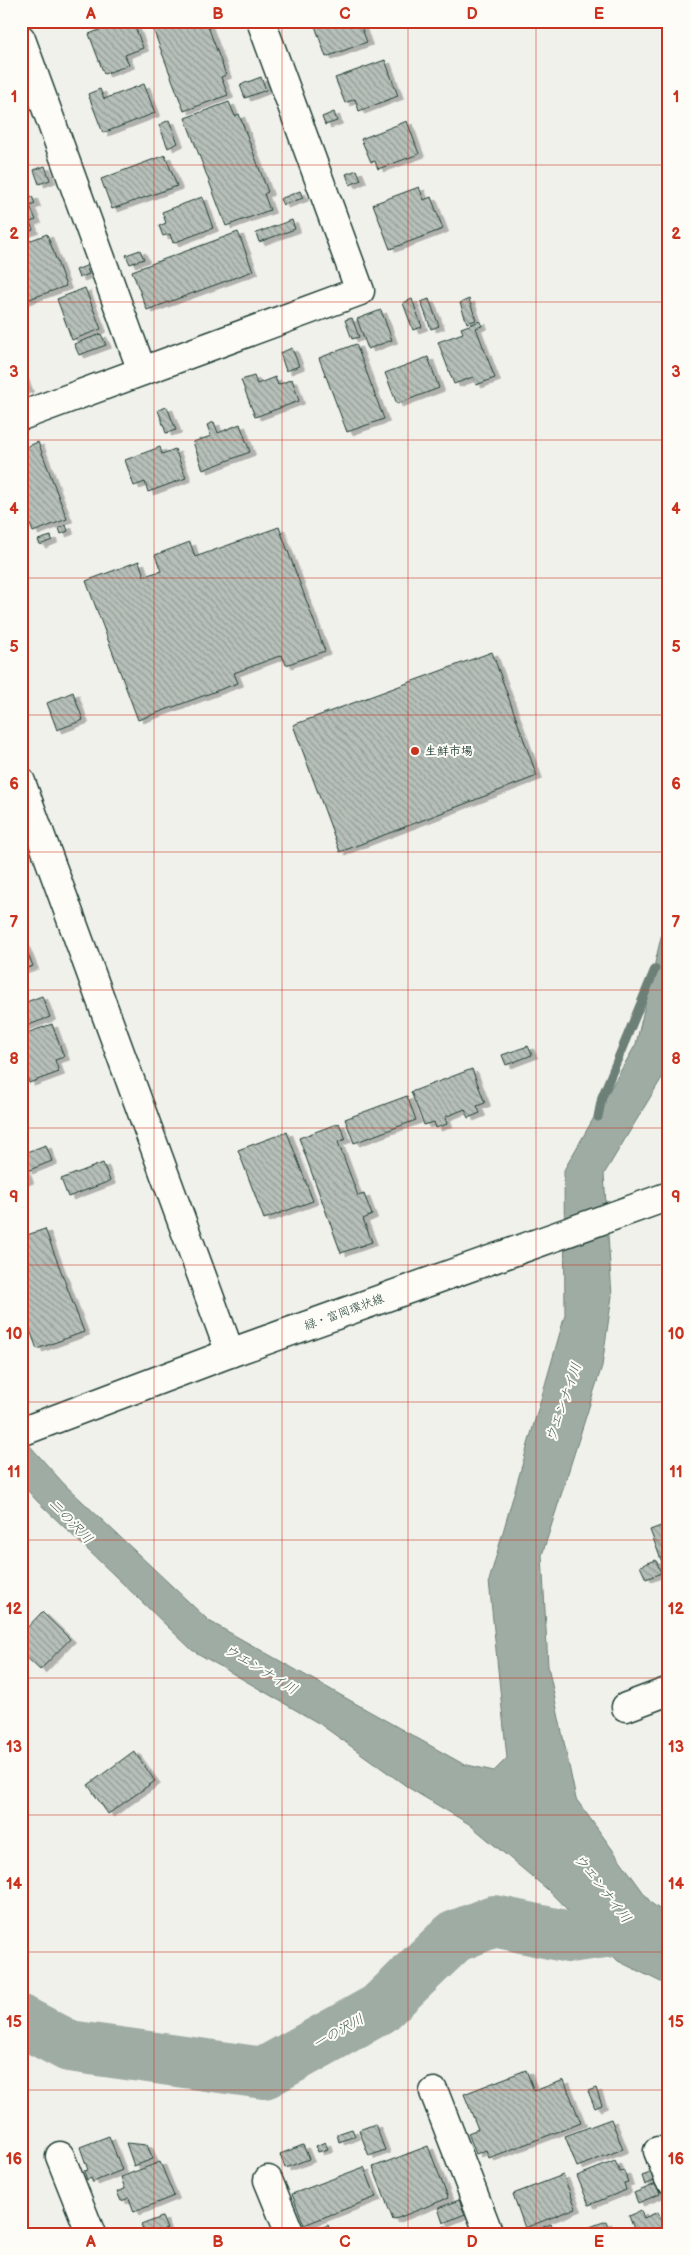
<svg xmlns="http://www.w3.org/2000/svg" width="690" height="2255" font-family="'Balsamiq Sans','Klee One',sans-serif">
<defs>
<pattern id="building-back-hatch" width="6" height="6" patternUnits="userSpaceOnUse" patternTransform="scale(1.25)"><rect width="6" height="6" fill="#b6bfb8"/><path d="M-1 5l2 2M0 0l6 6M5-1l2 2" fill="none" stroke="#939c96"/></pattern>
<filter id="shadow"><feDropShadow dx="5.5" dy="3" stdDeviation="0" flood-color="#0004"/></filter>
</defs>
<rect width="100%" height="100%" fill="#f0f1eb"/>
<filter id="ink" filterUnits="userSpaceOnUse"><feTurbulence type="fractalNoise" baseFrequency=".02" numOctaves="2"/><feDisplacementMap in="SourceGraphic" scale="10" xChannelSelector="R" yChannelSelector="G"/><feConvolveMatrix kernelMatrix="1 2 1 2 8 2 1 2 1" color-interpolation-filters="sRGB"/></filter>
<g filter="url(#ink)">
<path fill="#9faca4" stroke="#6c8077" d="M669,903V1066L604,1174L612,1296L602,1366L542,1555L548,1666L576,1799L651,1903L669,1916V1986L618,1961L547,1889L469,1824L409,1788L320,1724L192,1650L37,1501L21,1483V1436L65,1485L209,1621L463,1764L494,1771L507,1758L489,1581L565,1315L564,1170L636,1044Z"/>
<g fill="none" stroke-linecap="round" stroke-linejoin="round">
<path stroke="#6c8077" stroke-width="9" d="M598,1117L602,1097L655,969"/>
<path stroke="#9faca4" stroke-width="52" d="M21,2021L69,2046L264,2073L379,2009L454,1937L494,1921L569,1937L634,1928"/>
</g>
<g fill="url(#building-back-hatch)" stroke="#1f3d34" filter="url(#shadow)">
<path d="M123,21H133L143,48L125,55L129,65L104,74L89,34Z"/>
<path d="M150,21H206L226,75L221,77L228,95L184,111Z"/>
<path d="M320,21H359L367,42L326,57L314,23Z"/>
<path d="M385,60L398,96L359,111L355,99L345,103L335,78Z"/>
<path d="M261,77L266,90L245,98L240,85Z"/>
<path d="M144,84L155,113L103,133L88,94L100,89L104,99Z"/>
<path d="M229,102L235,116L239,114L268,192L264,194L270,210L226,226L185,118Z"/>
<path d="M334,112L337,121L325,125L322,117Z"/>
<path d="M169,120L178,143L168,148L159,125Z"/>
<path d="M407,121L419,154L378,169L375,161L371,162L361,139Z"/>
<path d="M165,155L177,186L112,209L101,179Z"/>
<path d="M45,166L50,180L39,184L34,170Z"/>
<path d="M357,170L361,180L350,185L346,174Z"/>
<path d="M419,187L424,200L431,197L443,229L390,249L373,204Z"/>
<path d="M300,191L303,198L283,205L280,199Z"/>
<path d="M32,196L35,204L30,206L36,220L30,222L33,230L21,235V200Z"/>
<path d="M202,197L213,228L173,243L170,234L163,236L159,226L166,223L162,212Z"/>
<path d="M292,220L295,229L259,242L256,233Z"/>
<path d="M238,232L253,271L147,310L132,271Z"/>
<path d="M47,234L66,286L21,302V244Z"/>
<path d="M140,250L144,259L130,264L126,255Z"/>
<path d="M86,266L89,274L79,278L76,270Z"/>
<path d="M85,288L101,329L72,340L57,299Z"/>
<path d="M412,299L422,327L413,330L403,303Z"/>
<path d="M429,299L439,326L431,329L421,302Z"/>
<path d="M469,299L476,320L467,323L460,303Z"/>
<path d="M381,310L392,340L368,349L357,319Z"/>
<path d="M352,318L359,337L352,339L345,320Z"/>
<path d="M480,321L482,326L476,328L495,378L476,385L473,377L454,384L438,342L463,333L461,328Z"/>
<path d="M101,334L106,345L79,355L74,344Z"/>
<path d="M356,344L384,419L347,432L319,358Z"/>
<path d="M292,348L299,366L286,371L280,353Z"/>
<path d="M428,357L439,388L397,404L385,373Z"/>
<path d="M21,372L28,389L21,391Z"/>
<path d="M254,376L257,384L275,377L278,385L292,379L299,401L255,417L241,380Z"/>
<path d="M167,407L176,430L166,433L158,410Z"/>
<path d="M214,422L218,433L240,424L250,452L203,470L193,442L211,436L207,425Z"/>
<path d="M38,442L67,519L33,532L23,506H21V449Z"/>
<path d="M160,447L162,454L175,449L186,478L148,492L145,482L134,486L125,460Z"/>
<path d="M66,525L68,531L61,534L59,528Z"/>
<path d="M279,527L325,651L286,665L282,655L234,673L238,683L138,720L86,581L139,561L144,576L161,571L155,555L190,542L195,557Z"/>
<path d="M51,536L52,540L40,545L38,540Z"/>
<path d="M492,652L537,776L340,852L293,725Z"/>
<path d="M73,692L83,720L57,730L47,703Z"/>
<path d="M21,937L33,966L21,970Z"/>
<path d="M42,996L50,1017L21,1028V1004Z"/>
<path d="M52,1024L64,1057L55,1060L59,1072L29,1083L25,1071L21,1073V1035Z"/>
<path d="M528,1046L532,1055L506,1065L502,1055Z"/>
<path d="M472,1069L485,1103L477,1106L480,1113L468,1118L465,1109L445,1117L447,1124L436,1128L434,1122L424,1125L411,1092Z"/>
<path d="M407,1096L416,1120L354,1143L345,1119Z"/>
<path d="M339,1123L346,1139L338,1142L358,1196L364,1194L372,1215L363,1219L372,1242L341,1253L299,1138Z"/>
<path d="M287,1132L313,1201L264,1219L238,1150Z"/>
<path d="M46,1145L52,1161L27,1171L21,1154Z"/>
<path d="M21,1161L28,1180L21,1183Z"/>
<path d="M103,1163L110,1181L68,1197L61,1179Z"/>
<path d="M45,1229L84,1332L37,1349L21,1306V1237Z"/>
<path d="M669,1523V1563L663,1565L650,1530Z"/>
<path d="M656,1560L661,1573L646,1579L640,1566Z"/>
<path d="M42,1612L70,1639L40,1670L21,1652V1634Z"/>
<path d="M134,1751L155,1781L108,1814L88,1785Z"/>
<path d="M669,1752V1782L662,1765L667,1763L664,1754Z"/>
<path d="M526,2070L534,2091L564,2080L581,2123L489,2158L486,2150L476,2154L468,2133L478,2129L464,2094Z"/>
<path d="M596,2088L602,2105L595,2108L588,2091Z"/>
<path d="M611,2119L623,2149L577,2167L565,2136Z"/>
<path d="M375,2124L385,2150L369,2156L359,2130Z"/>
<path d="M352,2129L355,2136L339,2142L337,2134Z"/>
<path d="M109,2136L122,2170L93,2182L91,2178L87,2180L84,2171L88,2170L80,2147Z"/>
<path d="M325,2142L328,2149L318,2152L316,2146Z"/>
<path d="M126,2143L147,2145L153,2159L134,2166Z"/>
<path d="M303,2145L309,2159L285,2168L280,2154Z"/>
<path d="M428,2146L448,2198L393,2220L373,2167Z"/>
<path d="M615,2161L620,2172L624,2171L628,2182L624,2183L626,2190L589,2205L577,2176Z"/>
<path d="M160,2162L174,2196L134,2212L129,2198L121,2201L117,2192L125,2189L121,2177Z"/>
<path d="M364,2167L376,2197L304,2225L292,2194Z"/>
<path d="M653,2172L656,2180L645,2185L642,2176Z"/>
<path d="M563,2175L576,2208L525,2228L513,2194Z"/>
<path d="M656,2184L660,2194L638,2203L634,2193Z"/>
<path d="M459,2200L465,2214L443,2223L438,2208Z"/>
<path d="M641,2211L644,2218L658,2212L666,2234H636L629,2216Z"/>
<path d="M162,2217L167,2229L153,2234H145L141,2225Z"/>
<path d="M606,2221L611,2234H574V2233Z"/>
<path d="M551,2224L555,2234H525Z"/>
<path d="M328,2225L332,2234H307Z"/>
<path d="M446,2226L449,2234H425Z"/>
</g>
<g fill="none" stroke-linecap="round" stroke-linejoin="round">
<defs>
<g id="minor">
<path d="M21,39L142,371"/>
<path d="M21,416L360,291L261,21"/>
<path d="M21,782L230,1353"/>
<path d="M21,1432L230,1353L669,1196"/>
<path d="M626,1707L669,1691"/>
<path d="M434,2092L489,2234"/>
<path d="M658,2151L669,2179"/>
<path d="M60,2156L91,2234"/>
<path d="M268,2180L290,2234"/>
</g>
</defs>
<use href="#minor" stroke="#1f3d34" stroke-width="31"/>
<use href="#minor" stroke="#fdfcf7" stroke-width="28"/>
</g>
</g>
<path fill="none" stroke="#c8321e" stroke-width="1" stroke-opacity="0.55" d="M154,21V2234M282,21V2234M408,21V2234M536,21V2234M21,165H669M21,302H669M21,440H669M21,578H669M21,715H669M21,852H669M21,990H669M21,1128H669M21,1265H669M21,1402H669M21,1540H669M21,1678H669M21,1815H669M21,1952H669M21,2090H669"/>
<circle fill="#c8321e" stroke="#fdfcf7" stroke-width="2" cx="415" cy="751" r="5"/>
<g text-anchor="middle" stroke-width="4" stroke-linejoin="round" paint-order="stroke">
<g font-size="12" font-weight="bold" fill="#1f3d34" stroke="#fdfcf7" text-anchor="start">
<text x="425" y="755">生鮮市場</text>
</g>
<g font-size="12" fill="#1f3d34" stroke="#fdfcf7">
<text transform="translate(344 1312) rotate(-20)" y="4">緑・富岡環状線</text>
</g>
<g font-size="14" font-style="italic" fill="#455e56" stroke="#fdfcf7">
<text transform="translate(563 1402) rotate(-71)" y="5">ウエンナイ川</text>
<text transform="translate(71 1521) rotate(46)" y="5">二の沢川</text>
<text transform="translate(261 1669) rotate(31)" y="5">ウエンナイ川</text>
<text transform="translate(603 1888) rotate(52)" y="5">ウエンナイ川</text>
<text transform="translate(338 2031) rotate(-29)" y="5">一の沢川</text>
</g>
</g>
<rect width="690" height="2255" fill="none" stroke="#fdfcf7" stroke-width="55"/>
<rect x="28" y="28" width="634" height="2200" fill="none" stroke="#c8321e" stroke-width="2"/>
<g font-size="16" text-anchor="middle" font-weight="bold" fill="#c8321e">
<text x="91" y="19">A</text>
<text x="218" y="19">B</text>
<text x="345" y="19">C</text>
<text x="472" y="19">D</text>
<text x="599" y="19">E</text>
<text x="14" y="102">1</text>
<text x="676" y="102">1</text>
<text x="14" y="239">2</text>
<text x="676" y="239">2</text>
<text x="14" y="377">3</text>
<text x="676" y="377">3</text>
<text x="14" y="514">4</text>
<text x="676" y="514">4</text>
<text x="14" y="652">5</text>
<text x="676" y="652">5</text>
<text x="14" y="789">6</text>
<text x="676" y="789">6</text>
<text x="14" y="927">7</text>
<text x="676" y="927">7</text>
<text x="14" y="1064">8</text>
<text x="676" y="1064">8</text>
<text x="14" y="1202">9</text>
<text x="676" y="1202">9</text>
<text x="14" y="1339">10</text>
<text x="676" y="1339">10</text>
<text x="14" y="1477">11</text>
<text x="676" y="1477">11</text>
<text x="14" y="1614">12</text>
<text x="676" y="1614">12</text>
<text x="14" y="1752">13</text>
<text x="676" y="1752">13</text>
<text x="14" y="1889">14</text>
<text x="676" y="1889">14</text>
<text x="14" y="2027">15</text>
<text x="676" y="2027">15</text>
<text x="14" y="2164">16</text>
<text x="676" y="2164">16</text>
<text x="91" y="2247">A</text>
<text x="218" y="2247">B</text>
<text x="345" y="2247">C</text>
<text x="472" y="2247">D</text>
<text x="599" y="2247">E</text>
</g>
</svg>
